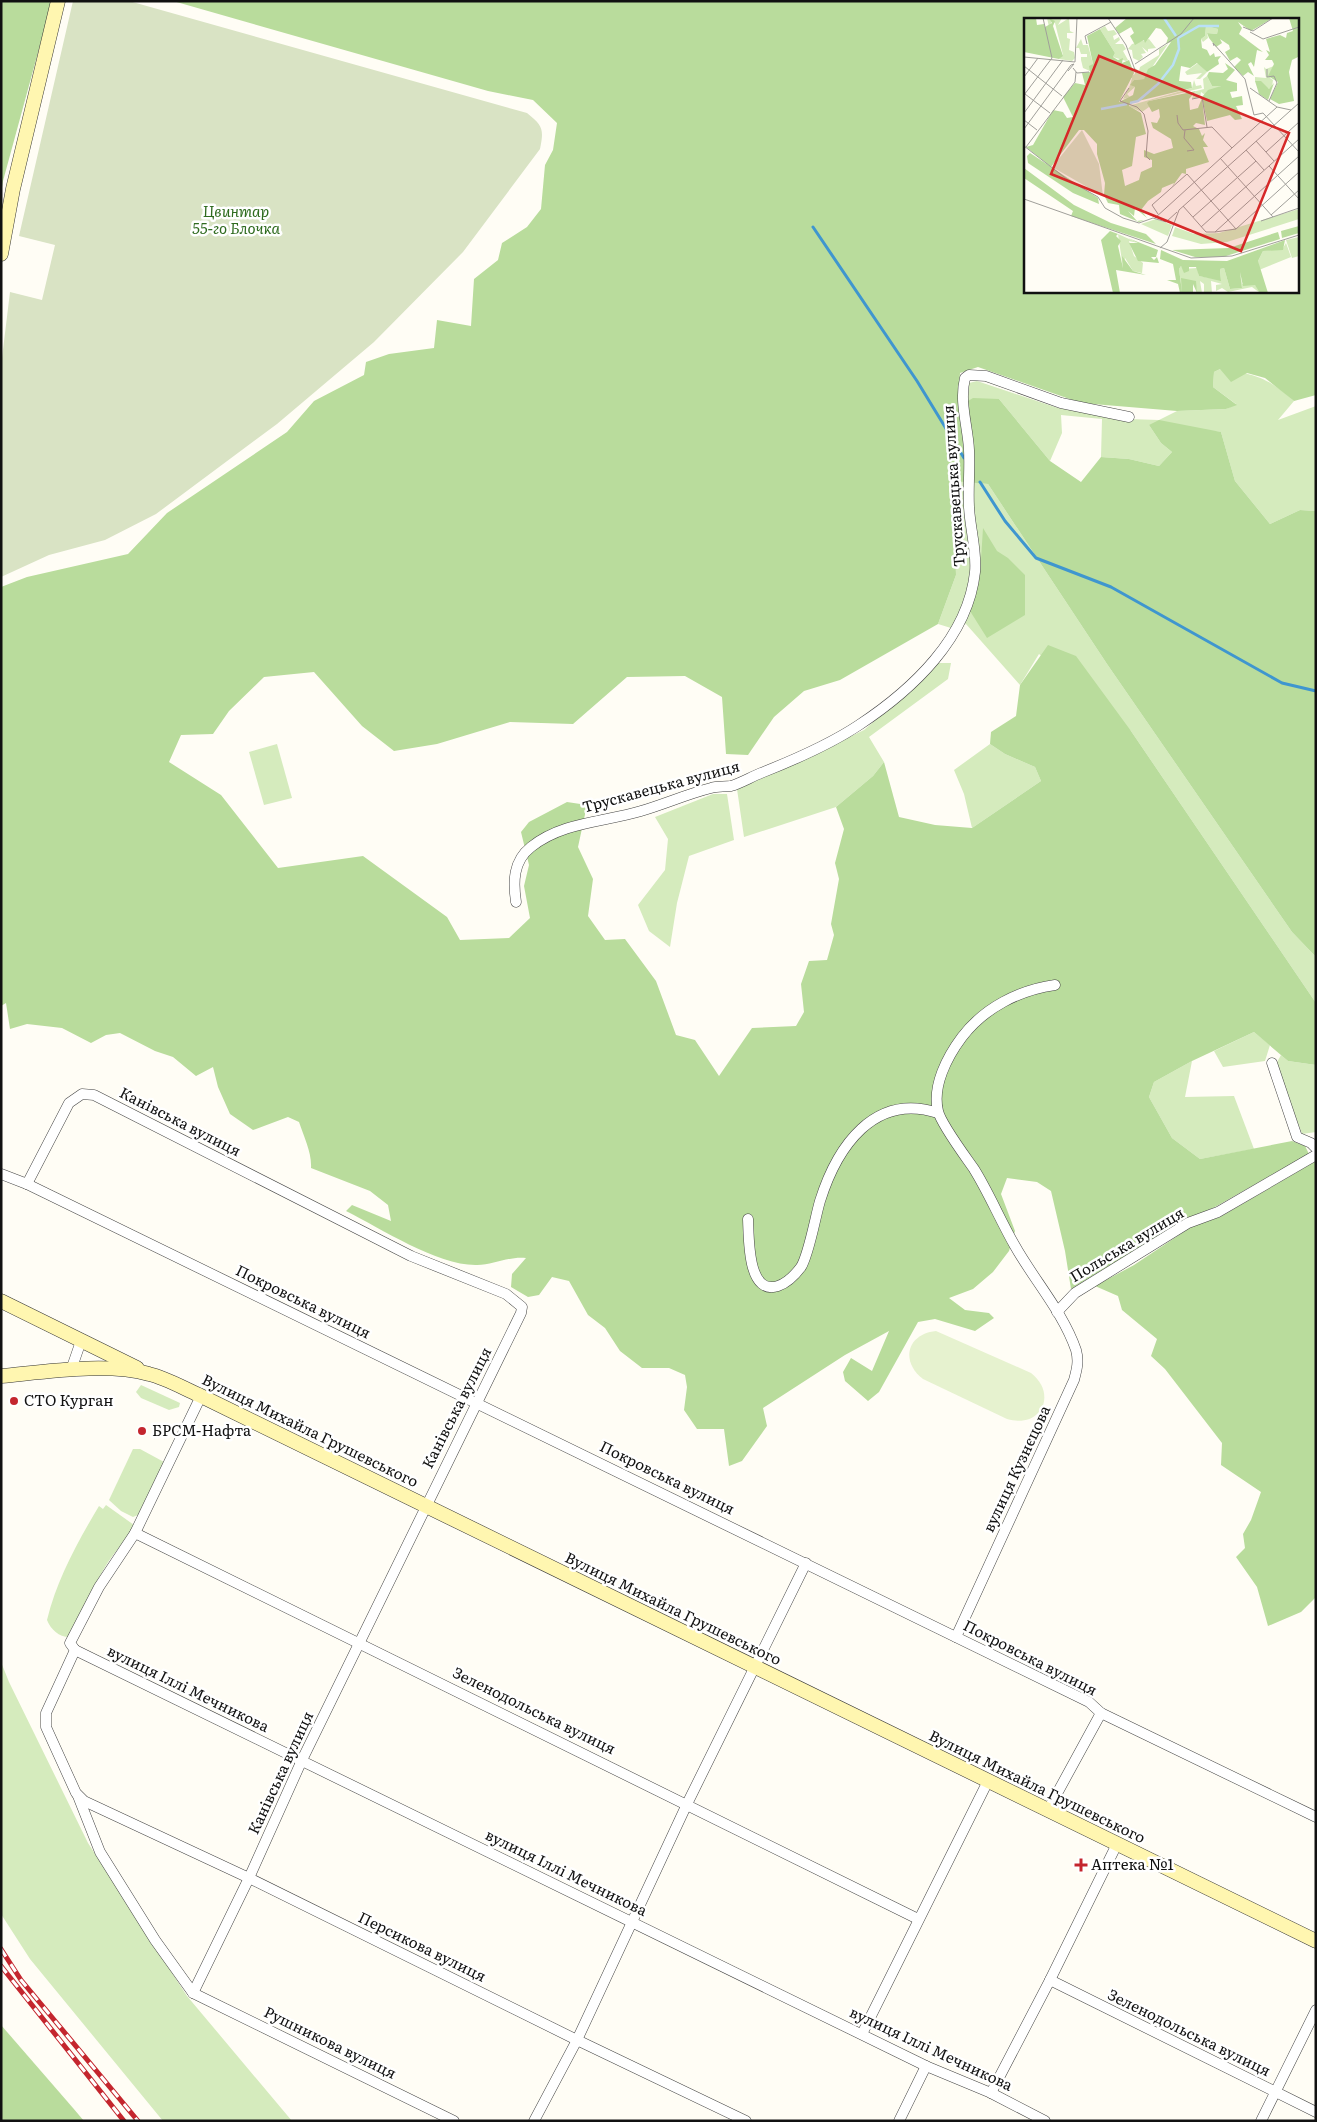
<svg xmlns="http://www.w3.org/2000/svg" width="1317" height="2122" font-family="Literata,serif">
<rect width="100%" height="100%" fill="#fffdf5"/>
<g fill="#d5ebbd">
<path d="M1220,369C1255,374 1267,377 1294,401L1278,420L1316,406V511L1300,510L1270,524L1235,481L1221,432L1149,425L1161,443L1172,452L1159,466L1129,459L1101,457L1102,419L1061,415L1062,433L1050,461L999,399L968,401L969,383L977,381L1058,408L1128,419L1159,420L1177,411L1226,409L1236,404L1213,387L1214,372Z"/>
<path d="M953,480L988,484L1107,664L1292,932L1316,957V1003L1131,731L1039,654L1020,685L966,624L951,628L938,624L956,575Z"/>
<path d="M936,663H951L948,679L869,737L884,762L873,776L836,807L744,837L737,789L791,765L864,730L907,693Z"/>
<path d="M277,744L292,798L264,805L249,752Z"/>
<path d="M990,744L1005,754L1035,767L1041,781L972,828L964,794L954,770Z"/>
<path d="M713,794H727L734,840L689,856L677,903L670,947L649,931L638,905L665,870L668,839L655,817Z"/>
<path d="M1254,1032L1270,1045L1265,1061L1223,1067L1214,1051Z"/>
<path d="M1281,1055L1288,1061L1316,1065V1132L1302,1134L1276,1064Z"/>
<path d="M1192,1061L1185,1097L1234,1096L1254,1149L1200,1159L1172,1138L1149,1097L1154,1082Z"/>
<path d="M141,1385L180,1403L179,1407L169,1410L141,1398L136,1392Z"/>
<path d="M133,1449H140L164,1462L138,1515L133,1517L121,1511L109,1500Z"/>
<path d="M106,1505L134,1525C126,1541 114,1552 105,1567C91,1589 85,1614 71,1637C60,1638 51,1630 47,1620C57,1579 77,1543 99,1506L103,1509Z"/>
<path d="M1,1662L9,1682L88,1843L187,1996L292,2121H163L30,1959L1,1914Z"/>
</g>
<g fill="#b9dc9c" fill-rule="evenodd">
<path d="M1,1H52L3,181L1,194Z"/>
<path d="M173,1H1316V395L1294,401L1265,378L1247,373L1231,382L1220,369L1214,372L1213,387L1237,405L1226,409L1177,411L1081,403L978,367L960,373L958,407L973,398L999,399L1050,461L1081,482L1101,457L1129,459L1159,466L1172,452L1161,443L1149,425L1159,420L1221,432L1235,481L1270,524L1300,510L1316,511V957L1292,932L1107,664L988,484L953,481L956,575L938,624L840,680L804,691L774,717L748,755L726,754L722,697L685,676L627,677L573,724L510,722L437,744L394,751L362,726L314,672L264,677L229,711L213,734L181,735L169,762L221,795L278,868L363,856L447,917L460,940L509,938L530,918L524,886L529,865L521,832L529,822L567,802L587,805L578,847L593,879L588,916L605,940L625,939L656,981L676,1035L695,1040L719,1076L752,1028L796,1026L804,1012L801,984L809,961L827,960L834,935L831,924L839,879L835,863L844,829L836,807L873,776L884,762L899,817L935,825L972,828L1041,781L1035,767L1005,754L990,744L991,732L1016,716L1020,685L1048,645L1076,656L1131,731L1316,1003V1065L1288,1061L1254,1032L1192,1061L1154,1082L1149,1097L1172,1138L1200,1159L1292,1141L1305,1146L1309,1154L1215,1207L1178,1224L1071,1289L1065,1251L1051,1191L1037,1182L1007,1178L1001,1194L1015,1231L1009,1251L993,1272L973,1289L949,1298L965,1310L989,1313L994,1318L975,1331L935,1319L918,1322L879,1392L868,1401L845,1381L843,1372L851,1358L872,1371L889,1331L845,1355L763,1408L767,1426L742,1461L729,1466L724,1429H697L684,1410L687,1387L685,1375L669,1368H642L620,1351L605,1328L588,1315L569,1281L552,1277L539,1295L528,1297L511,1287L512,1274L526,1258C509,1256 494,1265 477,1265C438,1266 382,1229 346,1211L352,1205L391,1221L388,1205L370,1191L311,1168C312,1153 304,1137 299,1122L288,1117L253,1130L230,1114L218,1087L213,1067L196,1076L173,1057L155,1051L120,1033L106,1035L91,1043L62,1028L27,1024L10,1029L6,1003L1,1006V587L27,577L128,554L167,513L287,432L314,401L364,375L366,362L389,354L434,348L437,320L471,326L474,279L498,260L502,243L527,227L541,209L545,165L553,150L557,123L533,100L488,91ZM1026,19H1298V291H1026Z"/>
<path d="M983,528L997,551L1008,558L1025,575V615L987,638L970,611L980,576Z"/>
<path d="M1316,1161V1597L1301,1612L1268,1626L1257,1587L1236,1557L1245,1548L1243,1534L1251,1520L1261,1492L1221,1465L1222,1443L1165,1369L1151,1356L1157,1339L1122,1310L1118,1296L1095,1286L1134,1265L1191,1227L1220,1217Z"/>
<path d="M1,2025L73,2108L84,2121H1Z"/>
</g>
<path fill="#d9e3c4" d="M73,1H129L527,113C543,126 544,129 540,149L463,252L374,342L277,424L156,514L105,540L49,555L1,577V366L10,292L42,300L55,245L19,236Z"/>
<path fill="#e6f2cf" d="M936,1331L1031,1373C1058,1394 1041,1429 1007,1419L923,1379C900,1361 907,1334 936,1331Z"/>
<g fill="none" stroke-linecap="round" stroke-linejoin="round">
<g stroke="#3f96cf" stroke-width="3">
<path d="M813,227L917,381L964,458"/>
<path d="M980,482L1005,521L1036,558L1111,587L1282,683L1316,691"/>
</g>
<defs>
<g id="street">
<path d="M516,902C513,882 513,861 531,847C562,822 604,822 641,811C665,804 687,794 711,788C717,786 724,787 731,786C741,783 751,777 761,773C794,760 829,745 859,725C912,690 968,638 975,572C977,551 970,528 969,507C968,488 970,469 969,450C968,427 959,402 965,378L969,375L986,376L1061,403L1129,417"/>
<path d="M1272,1063L1297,1137L1311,1143L1316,1148"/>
<path d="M1,1174L27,1184L1089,1702L1101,1713L1316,1817"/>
<path d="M27,1184L69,1103L82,1094L94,1095L411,1256L506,1294L522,1307L521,1313L302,1760L249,1878L193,1993"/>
<path d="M748,1219C749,1237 747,1296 778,1286C787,1283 795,1275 801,1267C809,1254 815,1218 820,1201C837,1147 874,1092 938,1113"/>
<path d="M1057,1312L1075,1293L1188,1223L1218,1212L1316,1155"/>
<path d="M71,1370L81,1341"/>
<path d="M201,1396L135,1533L99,1587L70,1643L75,1650L46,1713V1727L76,1793L84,1801L249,1878L577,2040L746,2121"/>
<path d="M135,1533L918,1919"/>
<path d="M956,1637L1074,1380C1077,1369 1079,1361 1076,1350C1063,1312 1034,1280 1015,1246C1000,1220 989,1193 974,1169C965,1156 941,1124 938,1111C932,1086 947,1057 962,1037C984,1008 1019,990 1055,985"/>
<path d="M75,1650L926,2066L991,2093L1045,2121"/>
<path d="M78,1796L100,1852L155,1940L193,1993L454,2121"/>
<path d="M1048,1810L1101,1713"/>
<path d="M1050,1980L1316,2112"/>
<path d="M862,2034L988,1781"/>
<path d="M991,2093L1050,1980L1117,1844"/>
<path d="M534,2121L577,2040L687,1804L806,1563"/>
<path d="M899,2121L926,2066"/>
<path d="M1261,2121L1316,2010"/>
</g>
<g id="secondary">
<path d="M1,254L13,189L58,1"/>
<path d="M1,1301L137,1368"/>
<path d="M1,1376C44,1372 107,1362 149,1374C166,1378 183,1388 199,1395L1316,1941"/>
</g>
</defs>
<use href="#street" stroke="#444" stroke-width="11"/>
<use href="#secondary" stroke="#333" stroke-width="15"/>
<use href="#street" stroke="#fff" stroke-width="10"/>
<use href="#secondary" stroke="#fff6b0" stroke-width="14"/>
<defs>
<g id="rail">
<path d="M1,1949L21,1980L138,2121"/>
<path d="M1,1966L124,2121"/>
</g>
</defs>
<use href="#rail" stroke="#c4262e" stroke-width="5"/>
<use href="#rail" stroke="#fff" stroke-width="3" stroke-dasharray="9" stroke-linecap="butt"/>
</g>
<g fill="#c4262e" stroke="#fff" stroke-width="2">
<circle cx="14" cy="1401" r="5"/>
<circle cx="142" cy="1431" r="5"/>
<path d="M1078.5 1857.5h5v5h5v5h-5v5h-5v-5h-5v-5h5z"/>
</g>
<g text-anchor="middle" stroke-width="5" stroke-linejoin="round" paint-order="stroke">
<g font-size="15" font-style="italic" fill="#2f6b1f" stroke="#fff">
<text x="236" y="217">Цвинтар<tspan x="236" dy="17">55-го Блочка</tspan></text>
</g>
<g font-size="15" fill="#111" stroke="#fff">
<text transform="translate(954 486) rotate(-94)" y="5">Трускавецька вулиця</text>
<text transform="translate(661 787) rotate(-15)" y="5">Трускавецька вулиця</text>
<text transform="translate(180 1122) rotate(27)" y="5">Канівська вулиця</text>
<text transform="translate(1127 1245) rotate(-31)" y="5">Польська вулиця</text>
<text transform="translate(303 1302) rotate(26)" y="5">Покровська вулиця</text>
<text transform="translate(457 1408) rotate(-63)" y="5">Канівська вулиця</text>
<text transform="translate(310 1431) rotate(26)" y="5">Вулиця Михайла Грушевського</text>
<text transform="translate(1017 1469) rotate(-65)" y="5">вулиця Кузнєцова</text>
<text transform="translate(667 1478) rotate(26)" y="5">Покровська вулиця</text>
<text transform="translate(673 1609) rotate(26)" y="5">Вулиця Михайла Грушевського</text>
<text transform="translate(1030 1658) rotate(27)" y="5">Покровська вулиця</text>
<text transform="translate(188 1689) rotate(26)" y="5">вулиця Іллі Мечникова</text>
<text transform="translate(534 1711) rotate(26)" y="5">Зеленодольська вулиця</text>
<text transform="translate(281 1773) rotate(-65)" y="5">Канівська вулиця</text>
<text transform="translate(1037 1787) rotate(26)" y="5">Вулиця Михайла Грушевського</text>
<text transform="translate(566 1873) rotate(26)" y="5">вулиця Іллі Мечникова</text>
<text transform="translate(422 1947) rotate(26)" y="5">Персикова вулиця</text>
<text transform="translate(1189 2033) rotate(26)" y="5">Зеленодольська вулиця</text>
<text transform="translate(330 2043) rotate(26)" y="5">Рушникова вулиця</text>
<text transform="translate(931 2049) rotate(25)" y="5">вулиця Іллі Мечникова</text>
</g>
<g font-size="15" fill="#111" stroke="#fff" text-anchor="start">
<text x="24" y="1406">СТО Курган</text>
<text x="152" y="1436">БРСМ-Нафта</text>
<text x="1091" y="1870">Аптека №1</text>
</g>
</g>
<g transform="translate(1024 18)">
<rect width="275" height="275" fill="#fffdf5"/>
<path d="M23,0H38L34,7L45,0L46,13L50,15H43V20L46,21L45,32L50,34L51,40L48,43L35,41L39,37L31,5L28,3L25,9ZM81,8L84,13L90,12L93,16L89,18L90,22L95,19L96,22L91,26H99L102,31L99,33L104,42L102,43L89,39L91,35L76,11ZM182,8L194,11L193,16L183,15L184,20L179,24L177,21L181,18ZM57,21L59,27H64L69,46L66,53L59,50L57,42V39H63V36H57L55,30H52ZM125,21L132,30L124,31V34L118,29L122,35L117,36L119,39L115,43L109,40L108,32L104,31L108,26ZM144,26L120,61L110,62L107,67L111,69L103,76L106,79L99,81L106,67L108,60H104L111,56V50L115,53L116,49L135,37V31ZM174,45L183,54L176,61H172L178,55L163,57L161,54ZM250,48L246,60L249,62L248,69L245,71L231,63V59L242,60L240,49L242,51ZM183,58L188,68H197L181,77L177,74L176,80H168L172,73L180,71L179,61ZM170,62L172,68L177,67L178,70L125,83V89L118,94L104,88L168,70ZM275,191V201L203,224L177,226L148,218L151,209L170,216L195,215ZM132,201L148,207L144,218L117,206ZM94,216L114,225L105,223L110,238L119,245L118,255L109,253L101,240L99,250ZM275,219V238L268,240L262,222ZM262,225L267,239L235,252L234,243L239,233L259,230ZM157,248L159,251L173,250L175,258L197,262L196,251L200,250L206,271L218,270L216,254L218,266L231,267L236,269V275L228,269L204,274L198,270L192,273V267L198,266L187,263L188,275H180V266L176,263L178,275H173L171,263L158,266V274L155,251Z" fill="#d5ebbd"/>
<path d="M0,0H12L13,7L20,6L21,9L28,5L25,0L31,3L29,8L39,38L35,41L0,34ZM103,0H249L227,13L214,4L218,10L215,16L239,34L233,32L230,49L227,44L224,46L230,58L224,54L219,58L210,49L217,42L213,39L206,43L201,34L206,31L205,27L196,21L198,25L192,29L185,20L183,15L193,16L194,11L182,8L181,18L177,21L178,30L183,32L186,38L190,35L191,39L197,38L194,42L195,46L183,54L173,45L166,50L157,48L155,63L167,64L168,70L106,85L105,88L117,95L122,116L112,119L108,148L98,152L101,168L115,162L117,154L128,149V142L120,139V132L130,136L149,130L147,121L129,110L127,104L133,105L136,99L135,91L128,94L123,85L125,83L172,73L165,81L166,92L174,90L178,80L181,107L172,105L169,108L175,111L178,118L181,115L179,122L184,129H179L185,144L162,151V156L158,155L148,169L150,165L138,170L137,174L124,183L117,192L123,200L111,190L110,198L104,193L113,203L120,202L115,204L96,196L95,187L84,185L80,177L81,165L73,136V126L60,112H55L27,149L2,129L9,127L29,92L39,94L43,100L49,99L39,79L51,65L61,67L58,55L66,54L65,48L69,46L63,18L76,11L91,35L89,39L94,42L99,40L98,45L105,42L110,55L95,84L109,77L111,69L106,67L110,62L120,61L124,51L131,47L147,24L142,26L144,20L137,11L132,10L121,25L120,22L111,27L106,18L110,15L107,9L95,16L91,10ZM265,0H275V35L274,39L268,42L265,54L270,83L255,86L246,81L254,64L244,58L250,46L248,42H241L245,37L242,32L246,34L242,21L256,17L262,20L263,15L269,13ZM201,45L211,52L202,62L213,65V73L206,74L208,80L218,78L219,87L212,88L218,101L211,102L206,97L183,103L178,79L184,72L197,68H188L183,58L185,54L199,55L204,51ZM231,63H237L245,71L250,65L244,82L235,76ZM6,135L74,180L75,186L49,175L4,145L3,138ZM0,150L50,187L87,205L122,216L132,226L47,198L49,193L0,160ZM275,208V215L258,220L257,213ZM86,213L94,216L92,218L97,223L94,228L99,250L98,238L109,253L122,257L92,252L96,275H89L77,222ZM254,214L256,221L199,239H171L148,232L205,230ZM104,220L134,232L132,239H127L130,242L133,239L135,245L114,243L105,225H114ZM261,222L259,232L239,233L234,243L244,275H236L231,267L219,268L216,254L218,270L206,271L200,250L196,251L197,263L175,258L172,249H165V253L160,255L157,248L155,251L158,274L157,260L172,263L173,275L169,266V275H156L154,266L143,262H152L149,246L136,241L137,232L159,242L203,243Z" fill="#b9dc9c"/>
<path d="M58,112L75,146L79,178L28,149Z" fill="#d9e3c4"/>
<path fill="none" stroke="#b9e0f7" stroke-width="2.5" d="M140,0L152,18M154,20L175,8H195M106,85L114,83L134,66L149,47L155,31L154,20M77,91L103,86"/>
<path fill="none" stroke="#a09f9a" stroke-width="1" d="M84,0L102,27L111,52M219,9L229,13L249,0M226,14L239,21L275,9M63,26L61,18L87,4M190,28L189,25L221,61L230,97L239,95L275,134M0,39L51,44M51,44L53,0M111,46L157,16L170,0M0,48L38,78M49,50L53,55L65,54M243,51V59L250,58L253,65L245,83M0,59L14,40M105,70L96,83L113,89L120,96L124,113L122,138L126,142M226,70L253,89L267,92M1,76L26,95M0,77L28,40L19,0M168,81L178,79L183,109M0,95L39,42M153,97L154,105L159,112L188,109L208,130M0,102L13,112M0,111L47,47L50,46L44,53M161,112L160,120L170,132L163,133M232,123L250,143M0,128L44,162L74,179L81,190L99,200L115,205L129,200L142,204L153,194M2,129L51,64L52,54M222,132L240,152M242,134L275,104M196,140L249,199M245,148L275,181M0,181L167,240L208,238L275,217M159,188L182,214H191L275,138M134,196L128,187L163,156L212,211M247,197L275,172M169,199L232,143M131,200L253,89M237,203L275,190M177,209L275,121M191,214L212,211L275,154M136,230L143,224L155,192L275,85"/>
<path fill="#d62828" fill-opacity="0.15" stroke="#d62828" stroke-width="2.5" d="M75,38L265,115L217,233L27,156Z"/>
<rect width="275" height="275" fill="none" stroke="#111" stroke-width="2.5"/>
</g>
<rect width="1317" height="2122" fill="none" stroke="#111111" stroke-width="5"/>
</svg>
